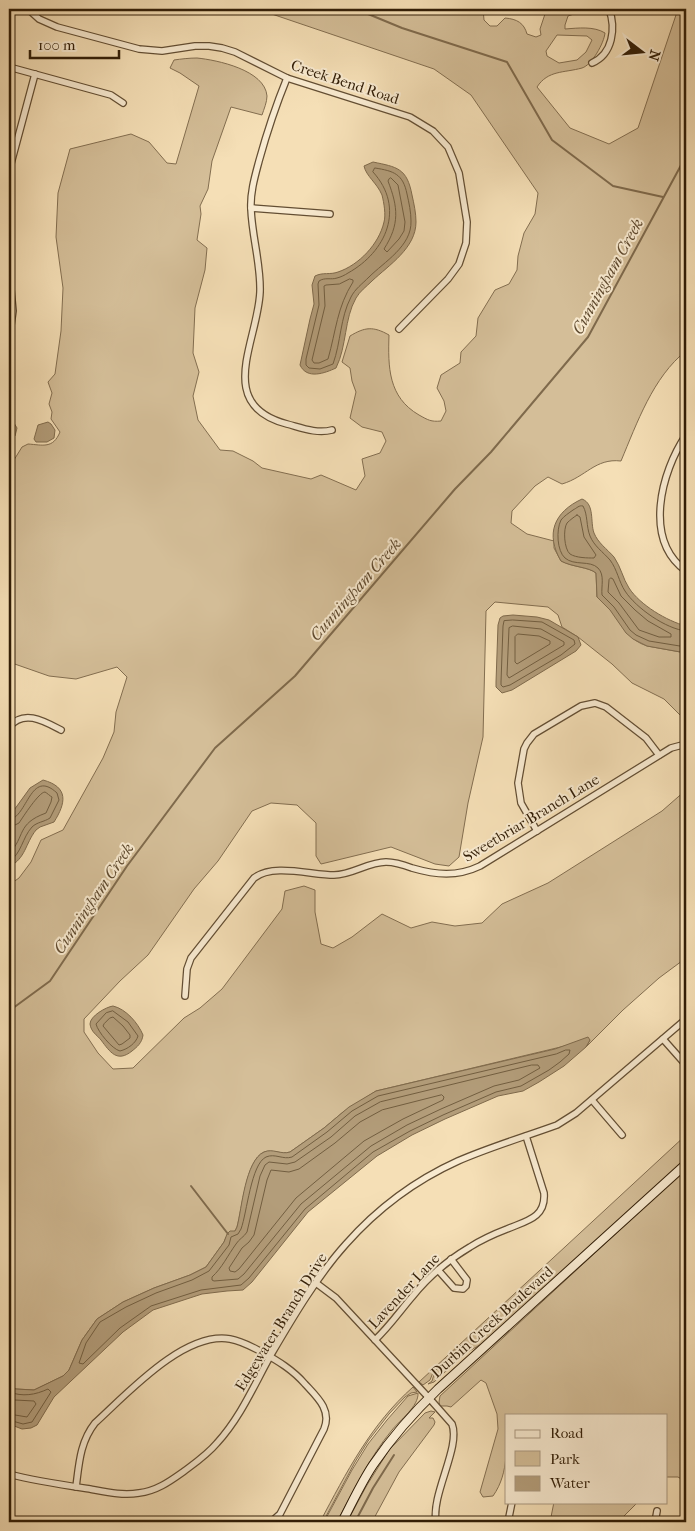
<svg xmlns="http://www.w3.org/2000/svg" width="695" height="1531" font-family="'IM FELL French Canon',serif">
<rect width="100%" height="100%" fill="#f5dfb6"/>
<filter id="stains"><feTurbulence type="fractalNoise" baseFrequency=".004" numOctaves="4"/><feColorMatrix values="0 0 0 0 .2 0 0 0 0 .09 0 0 0 0 .02 0 0 0 .5 -.17"/></filter>
<radialGradient id="worn" r=".72"><stop offset=".6" stop-color="#630" stop-opacity="0"/><stop offset="1" stop-color="#630" stop-opacity=".3"/></radialGradient>
<g fill="#d4be98" stroke="#836e50" fill-rule="evenodd">
<path d="M257,9H483L484,20L490,26H497L505,18C517,19 524,23 527,34L536,37L541,35L540,29L545,14L537,10L538,9H605V13H597L583,11L568,16L565,25V29C578,28 594,26 605,33C604,43 592,65 582,68C564,73 548,70 537,87L570,128L609,144L638,128L678,9H686V351C653,377 637,423 621,461C595,458 586,477 562,484L548,477L535,486L512,511L511,523L527,534L554,541V548L561,561C572,567 589,567 596,573L597,597C603,603 610,609 615,615C625,629 629,640 647,646L686,653V721L664,699L632,683L612,664L578,637L562,627L558,615L548,607L495,602L486,611L483,737L468,803L459,857L449,866L435,864L391,847L321,864L316,856V823L297,805L271,803L252,811L218,861L194,889L148,955L120,981L84,1019V1032L98,1053L113,1069L133,1068L184,1018L200,1008L222,989L282,909L285,891L304,886L315,890V912L321,944L333,948L352,937L382,914L411,928L432,922L455,926L482,923L502,904L548,883L662,811L686,790V958L659,978L623,1010L586,1047L590,1040L376,1091L343,1112L324,1128L290,1152C281,1155 273,1149 264,1152C246,1159 242,1210 237,1227L235,1231L226,1237L224,1242L206,1267L190,1275L154,1288L123,1302L97,1319L82,1340L69,1370L65,1375L34,1390L16,1389L9,1387V885L19,878L31,862L41,840L63,830L103,758L114,732L116,712L127,677L117,667L76,679L49,676L9,662V468L22,447L28,444C43,445 53,449 60,432L51,419L52,412L49,404L52,393L48,382L55,374L61,331L63,288L56,237L58,193L70,149L131,134L149,142L167,163L176,164L199,86L180,73L170,68L174,60C181,59 189,58 197,58C217,60 265,70 267,96C267,102 264,109 262,115L231,107L212,161L208,189L200,206L201,214L197,240L207,248L205,270L195,308L193,353L199,372L193,396L198,420L220,450L233,451L253,461L262,468L311,479L321,475L356,490L365,476L362,459L380,453L386,441L382,432L362,427L350,418L356,392L352,381L350,368L342,362L350,336C365,327 373,326 389,335C388,367 388,397 419,415C428,420 431,422 441,421L446,411L444,401L437,388L441,375L460,363L461,352L476,336L478,318L495,290L509,284L517,270L518,256L524,233L535,214L538,193L471,95L434,69ZM557,35L587,36L592,40L586,52L577,60L559,63L547,56L546,51Z"/>
<path d="M686,1135V1160L541,1293L483,1343L466,1353L434,1382L428,1384L432,1381L435,1371L462,1346L461,1345L434,1370L430,1380L423,1385L419,1382Z"/>
<path d="M686,1169V1482L678,1477H666V1415H506C506,1443 510,1472 493,1496L483,1497L480,1492L498,1429L497,1414L486,1383L481,1380L451,1407L447,1406H440L439,1402L440,1396Z"/>
<path d="M413,1387L417,1392L411,1393L405,1397L389,1414L368,1441L355,1462L323,1522H320C346,1473 371,1424 413,1387Z"/>
<path d="M418,1393C419,1406 400,1420 392,1430C369,1458 354,1490 337,1522H324L352,1470L368,1444L387,1420L408,1396Z"/>
<path d="M431,1411L435,1412L429,1418H433L435,1422L434,1425L399,1472L372,1522H347L367,1485L389,1450L425,1413Z"/>
<path d="M554,1502H638L618,1522H550Z"/>
<path d="M9,1516L45,1522H9Z"/>
</g>
<g fill="#b39d7a" stroke="#7f6a4c">
<path d="M373,162C397,167 407,168 412,195C414,204 416,213 416,222C416,248 389,265 372,281C366,287 360,291 356,298C344,319 347,346 336,368C325,373 307,380 300,365L310,319L314,304L312,285L315,276C323,272 330,275 338,272C359,265 379,244 384,222C386,215 384,203 382,195C377,183 366,176 364,166Z"/>
<path d="M9,422L14,423L17,428L15,436L9,442Z"/>
<path d="M48,422L51,424L55,430L54,438L47,442H36L34,439L38,425Z"/>
<path d="M582,499C595,504 590,522 594,533C598,543 607,549 614,557C621,567 623,579 629,588C640,605 667,621 686,626V653L647,646L633,639L626,633L610,610L597,597L596,573C589,567 572,567 561,561C545,534 554,512 582,499Z"/>
<path d="M513,615L537,617L549,620L578,637L581,645L576,651L512,690L502,693L496,687V682L498,625L500,618L503,616Z"/>
<path d="M43,780C69,787 66,803 54,822L40,827L36,830C25,844 26,858 9,867V817L30,788Z"/>
<path d="M113,1006C126,1009 138,1023 143,1035C142,1043 137,1047 132,1051C117,1063 110,1052 101,1040C97,1035 91,1032 90,1024C90,1016 106,1007 113,1006Z"/>
<path d="M588,1037L590,1040L586,1047L564,1066L539,1082L523,1091L498,1096L445,1119L412,1135L377,1156L308,1212L252,1282L243,1290L227,1291L202,1294L153,1310L123,1332L54,1397L37,1425L31,1428L22,1429L9,1424V1387L16,1389L34,1390L63,1376L69,1370L82,1340L97,1319L123,1302L154,1288L190,1275L206,1267L224,1242L227,1234L230,1231H235L237,1227C242,1208 245,1161 264,1152C273,1148 281,1155 290,1152L324,1128L349,1107L376,1091L555,1049Z"/>
</g>
<g fill="none" stroke-linecap="round" stroke-linejoin="round">
<g stroke="#725e40" stroke-width="1">
<path d="M375,168C394,171 403,174 407,194C409,203 411,212 411,221C412,246 384,262 369,277C362,284 355,289 351,297C340,318 341,342 333,364L320,369L309,368L306,365V359L319,305L318,284L319,281C325,277 331,280 337,278C341,277 345,275 348,273C386,252 406,208 373,172Z"/>
<path d="M391,178L398,185L405,222L404,231L399,239L387,252L384,249C400,224 398,207 388,181L389,179Z"/>
<path d="M350,279L353,280V282C337,307 336,331 328,359L319,363H314L312,360L325,306L324,286L326,285L339,284Z"/>
<path d="M577,515L580,517L584,537L596,555L594,558C588,558 576,558 570,554C564,549 563,529 567,523C570,520 574,517 577,515Z"/>
<path d="M611,578L613,579L621,596L635,610L648,621L671,634V637H659L639,630L619,603L608,592L609,580Z"/>
<path d="M513,620L542,622L574,640L575,644L561,655L510,685L503,687L501,685V682L503,626L504,621Z"/>
<path d="M513,626L541,629L564,642V645L509,678L507,675L509,628Z"/>
<path d="M686,631C666,629 636,608 625,591C619,582 617,569 610,560C603,552 594,546 590,536C586,526 588,515 583,506C579,505 577,508 573,510C569,513 564,516 561,520C556,530 557,551 565,558C574,566 590,560 598,568C605,575 601,586 602,595L614,607L630,630L636,635L649,641L686,647"/>
<path d="M518,634L539,636L550,641V644L517,664L515,662V637Z"/>
<path d="M9,820C28,817 30,768 57,793L59,800L50,818C44,822 37,822 32,827C22,838 22,853 9,862"/>
<path d="M9,826L15,825L19,823C23,817 39,792 45,792C47,793 50,796 52,797L51,802L46,813C16,824 26,836 9,854"/>
<path d="M113,1011L128,1022L138,1036C136,1043 128,1049 120,1051C112,1049 98,1032 96,1024L106,1013Z"/>
<path d="M110,1018L113,1017L123,1026L130,1035V1038L122,1044L119,1045L103,1026L104,1024Z"/>
<path d="M566,1050H570L569,1054L560,1062L549,1070L521,1086L496,1092L443,1115L410,1131L373,1152L305,1209L249,1278L241,1285L201,1290L151,1306L120,1328L83,1364L79,1363L86,1343L100,1322L126,1307L156,1293L192,1280L209,1271L229,1245L231,1237L238,1234L241,1229C247,1213 251,1164 266,1157C275,1153 283,1160 292,1157L327,1132L352,1111L378,1096L556,1054Z"/>
<path d="M532,1065H538L540,1068L519,1080L494,1086L441,1109L407,1125L371,1146L301,1204L244,1274L238,1279L214,1281L212,1280V1277C222,1268 228,1255 236,1244C239,1239 244,1237 247,1232L260,1176L265,1165L269,1162L287,1164L295,1162L331,1137L355,1116L380,1102Z"/>
<path d="M442,1095L444,1097L443,1100L403,1119L364,1141L296,1198L239,1269L235,1272L230,1271L229,1268L242,1248L249,1242L254,1235L267,1180L271,1170L289,1172L299,1169L335,1143L360,1122L382,1110Z"/>
<path d="M9,1392C23,1397 35,1395 48,1389L51,1392L32,1422L23,1424L9,1420"/>
<path d="M9,1399L15,1400L34,1401L36,1404L27,1417L9,1414"/>
</g>
<g stroke="#7f6a4c" stroke-width="2">
<path d="M356,9L402,28L507,62L552,140L613,186L663,197"/>
<path d="M9,1011L50,981L127,866L215,748L295,676L455,489L491,452L588,337L686,156"/>
<path d="M191,1186L228,1234"/>
<path d="M9,1520L22,1522"/>
<path d="M355,1522L373,1488L394,1455"/>
</g>
<defs>
<g id="street">
<path d="M28,9L39,19L57,27L139,49L162,51L195,46H209L222,48L235,52L287,78L410,117L433,131L448,147L459,173L467,222L466,243L459,264L448,279L399,329"/>
<path d="M592,63C613,54 616,28 609,9"/>
<path d="M9,67L111,95L123,103"/>
<path d="M287,78C276,105 267,132 259,161C255,176 250,193 251,209C252,237 261,264 260,292C258,341 214,405 287,424C302,428 317,434 332,430"/>
<path d="M9,171L35,74"/>
<path d="M251,208L330,214"/>
<path d="M9,269L13,311L9,339"/>
<path d="M686,435C661,472 643,540 686,571"/>
<path d="M9,727C24,709 44,721 61,730"/>
<path d="M537,831L521,803L518,783L524,749L527,743L534,734L581,706L595,703L606,707L646,738L659,755"/>
<path d="M185,996L187,969L191,958L254,878C273,863 311,875 334,875C352,875 368,862 386,862C395,862 404,865 412,868C436,875 457,877 480,866L671,748L686,744"/>
<path d="M663,1039L686,1065"/>
<path d="M592,1100L622,1135"/>
<path d="M438,1270L454,1288L463,1289L466,1286L467,1280L451,1259"/>
<path d="M316,1283L336,1298L429,1398L452,1424C461,1447 431,1494 436,1522"/>
<path d="M375,1340C389,1327 400,1311 412,1297C428,1277 448,1260 470,1247C481,1240 494,1234 507,1229C526,1221 546,1218 544,1193L526,1136"/>
<path d="M9,1474C35,1481 63,1485 90,1489C106,1492 123,1496 139,1493C156,1491 169,1482 183,1472C195,1463 207,1455 217,1443C241,1417 255,1383 272,1353C293,1317 318,1275 346,1244C377,1209 416,1180 458,1161C490,1147 524,1137 557,1125L576,1113L686,1019"/>
<path d="M76,1487C79,1464 80,1442 95,1423C127,1394 184,1331 230,1339C242,1341 252,1347 262,1352C278,1361 293,1370 305,1384C317,1397 332,1410 324,1429L280,1514L271,1522"/>
<path d="M508,1522L512,1502"/>
<path d="M655,1522L657,1511"/>
</g>
<path id="secondary" d="M342,1522C352,1503 361,1483 373,1465C392,1437 414,1412 438,1389L686,1164"/>
</defs>
<use href="#street" stroke="#634e33" stroke-width="8"/>
<use href="#secondary" stroke="#321e07" stroke-width="10"/>
<use href="#street" stroke="#f8ead0" stroke-width="5.5"/>
<use href="#secondary" stroke="#f8ead0" stroke-width="8"/>
</g>
<g text-anchor="middle" stroke-width="4" stroke-linejoin="round" paint-order="stroke">
<g font-size="15" fill="#321e07" stroke="#f8ead0">
<text transform="translate(345 82) rotate(18)" y="5">Creek Bend Road</text>
<text transform="translate(531 818) rotate(-31)" y="5">Sweetbriar Branch Lane</text>
<text transform="translate(404 1291) rotate(-47)" y="5">Lavender Lane</text>
<text transform="translate(281 1322) rotate(-58)" y="5">Edgewater Branch Drive</text>
<text transform="translate(492 1322) rotate(-42)" y="5">Durbin Creek Boulevard</text>
</g>
<g font-size="16" font-style="italic" fill="#5f4a2f" stroke="#f8ead0">
<text transform="translate(607 276) rotate(-61)" y="6">Cunningham Creek</text>
<text transform="translate(355 589) rotate(-49)" y="6">Cunningham Creek</text>
<text transform="translate(93 898) rotate(-56)" y="6">Cunningham Creek</text>
</g>
</g>
<rect width="695" height="1531" fill="none" stroke="#f5dfb6" stroke-width="30"/>
<rect x="10" y="10" width="675" height="1511" fill="none" stroke="#321e07" stroke-width="2.5"/>
<rect x="15" y="15" width="665" height="1501" fill="none" stroke="#321e07"/>
<rect x="505" y="1414" width="162" height="90" fill="#f8ead0" stroke="#a99880"/>
<rect x="515" y="1430" width="25" height="8" fill="#f8ead0" stroke="#a99880"/>
<text x="550" y="1438" font-size="15" fill="#321e07">Road</text>
<rect x="515" y="1451" width="25" height="15" fill="#d4be98" stroke="#a99880"/>
<text x="550" y="1464" font-size="15" fill="#321e07">Park</text>
<rect x="515" y="1476" width="25" height="15" fill="#b39d7a" stroke="#a99880"/>
<text x="550" y="1488" font-size="15" fill="#321e07">Water</text>
<g transform="translate(642 52) rotate(106)" stroke="#f8ead0" stroke-width="4" paint-order="stroke">
<path d="M0-4L9 19L0 12L-9 19Z" fill="#321e07"/>
<text y="-8" font-size="14" font-weight="bold" text-anchor="middle" fill="#321e07">N</text>
</g>
<path d="M30 50v8h89v-8" fill="none" stroke="#321e07" stroke-width="2.5"/>
<text x="38" y="50" font-size="15" fill="#321e07" stroke="#f8ead0" stroke-width="4" paint-order="stroke">100 m</text>
<rect width="100%" height="100%" filter="url(#stains)"/>
<rect width="100%" height="100%" fill="url(#worn)"/>
</svg>
